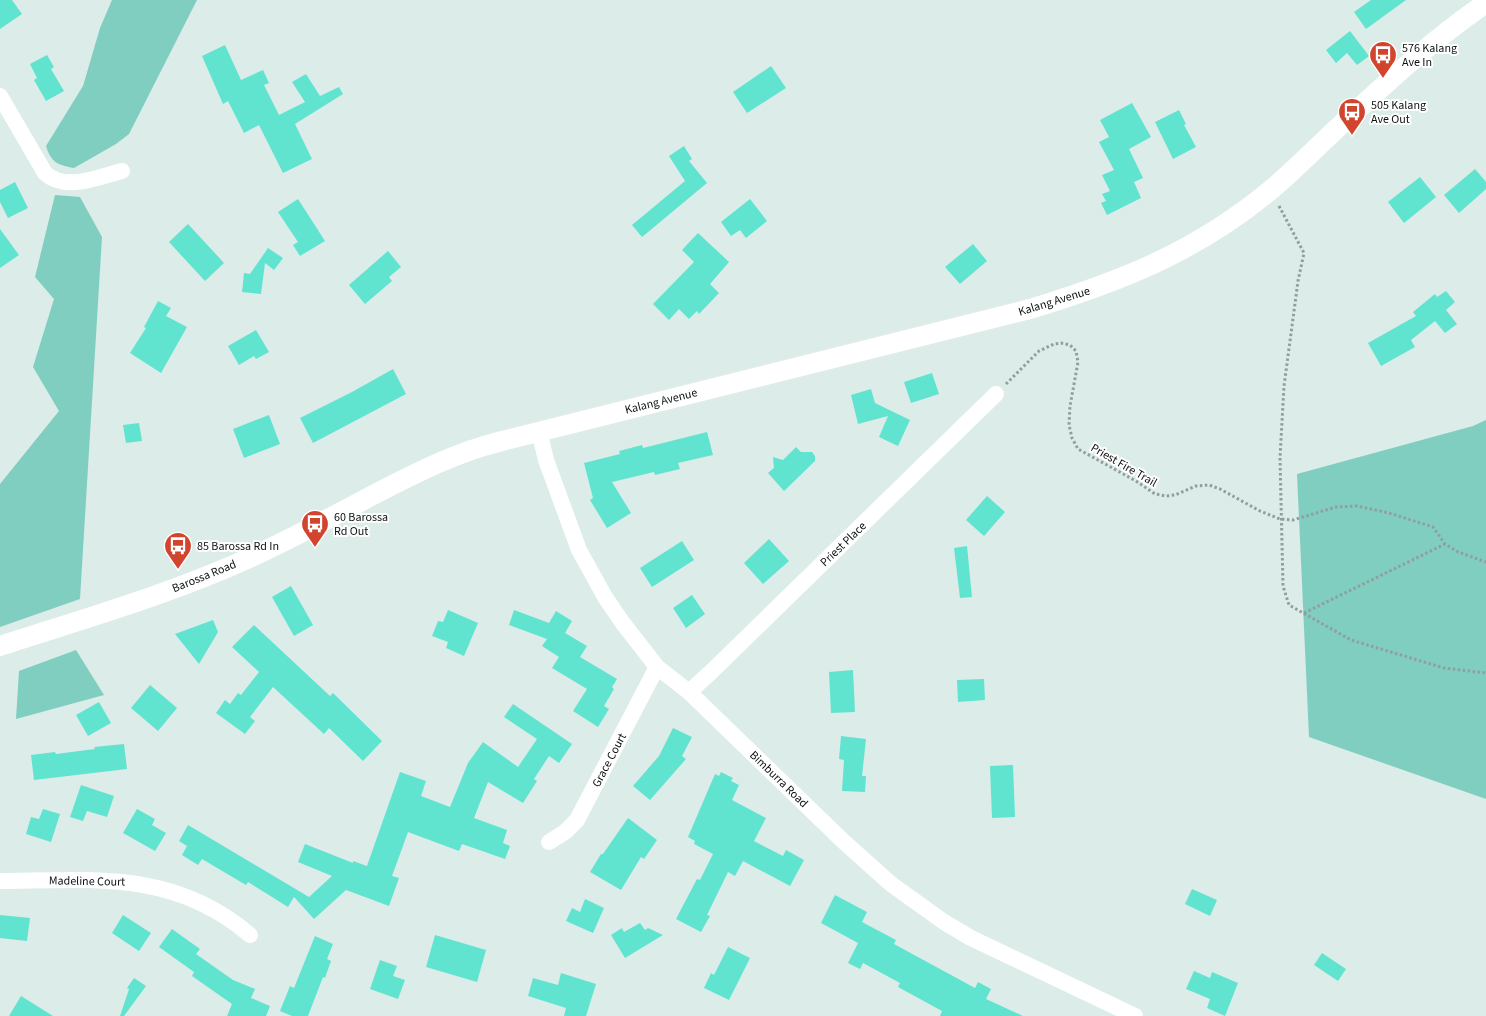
<svg xmlns="http://www.w3.org/2000/svg" width="1486" height="1016" font-family="'Source Sans 3',sans-serif">
<rect width="100%" height="100%" fill="#dbece9"/>
<g fill="#80cec0">
<path d="M112,0H197L129,134L116,144L74,168C57,165 51,162 46,146L83,86L100,28Z"/>
<path d="M55,195L80,197L102,237L80,599L0,627V484L59,411L33,367L54,299L35,277Z"/>
<path d="M1486,420V799L1309,737L1297,474L1473,426Z"/>
<path d="M76,650L104,695L16,719L19,671Z"/>
</g>
<g fill="#60e4d0">
<path d="M0,0H12L22,14L0,29Z"/>
<path d="M1371,0H1406L1366,29L1354,12Z"/>
<path d="M1350,31L1369,56L1357,65L1347,53L1336,63L1326,50Z"/>
<path d="M225,45L241,80L263,70L269,83L264,85L279,115L305,102L292,82L306,74L320,96L339,87L343,94L295,124L312,159L283,173L259,125L244,133L228,101L223,104L202,56Z"/>
<path d="M47,55L54,67L51,69L64,91L46,101L34,80L37,78L30,64Z"/>
<path d="M771,66L786,88L747,113L733,92Z"/>
<path d="M1132,103L1151,137L1129,149L1143,178L1134,182L1141,198L1107,215L1101,203L1106,201L1102,194L1110,191L1102,175L1114,170L1099,142L1109,137L1100,120Z"/>
<path d="M1179,110L1186,124L1184,125L1196,147L1173,159L1155,122Z"/>
<path d="M684,146L692,159L689,161L707,183L642,237L632,225L685,181L669,156Z"/>
<path d="M1475,169L1486,182V189L1459,213L1444,195Z"/>
<path d="M1420,177L1436,197L1404,223L1388,202Z"/>
<path d="M15,182L28,208L8,218L0,202V190Z"/>
<path d="M298,199L325,241L300,256L293,245L298,242L278,212Z"/>
<path d="M750,199L767,221L746,238L740,230L731,236L721,222Z"/>
<path d="M188,224L224,263L205,281L169,242Z"/>
<path d="M0,229L19,255L0,268Z"/>
<path d="M698,233L729,262L710,284L719,293L699,314L697,311L689,319L679,309L669,320L653,304L694,262L682,250Z"/>
<path d="M973,244L987,261L960,284L945,267Z"/>
<path d="M268,248L283,258L274,270L265,263L261,294L242,292L244,273L250,274Z"/>
<path d="M388,251L401,267L389,277L392,281L365,304L349,285Z"/>
<path d="M1446,291L1455,302L1446,310L1457,324L1445,333L1435,321L1411,340L1415,347L1381,366L1368,343L1416,316L1413,312L1435,294L1437,297Z"/>
<path d="M158,301L171,308L166,316L187,327L161,373L130,353L146,328L144,327Z"/>
<path d="M256,330L269,352L256,359L254,356L239,365L228,346Z"/>
<path d="M393,369L406,394L313,443L300,418L352,392Z"/>
<path d="M932,373L939,394L911,403L904,382Z"/>
<path d="M871,389L875,403L910,420L898,446L879,437L888,416L858,424L851,395Z"/>
<path d="M269,415L280,444L244,458L233,429Z"/>
<path d="M139,423L142,441L126,443L123,425Z"/>
<path d="M707,432L713,455L678,463L680,469L655,475L654,472L612,482L631,513L607,528L590,500L593,498L584,463L620,454L619,451L642,445L643,448Z"/>
<path d="M796,447L801,452H812L815,456V461L784,491L768,473L774,468L773,457L783,460Z"/>
<path d="M987,496L1005,512L984,536L966,520Z"/>
<path d="M769,539L789,561L763,584L744,563Z"/>
<path d="M682,541L694,560L652,587L640,568Z"/>
<path d="M967,546L972,597L960,598L954,548Z"/>
<path d="M291,586L313,625L294,636L272,597Z"/>
<path d="M692,595L705,614L686,628L673,608Z"/>
<path d="M448,610L478,623L464,656L446,648L448,642L432,636L438,621L443,622Z"/>
<path d="M514,610L549,623L556,611L572,621L565,633L587,646L580,657L617,679L612,687L614,689L604,706L609,709L598,727L573,711L587,689L552,668L559,657L542,646L547,639L509,625Z"/>
<path d="M213,620L218,632L199,664L175,634Z"/>
<path d="M254,625L330,696L333,693L382,741L363,761L329,728L324,734L273,687L250,717L255,721L245,734L216,713L225,700L230,704L238,693L241,695L259,672L232,647Z"/>
<path d="M853,670L855,712L831,713L829,672Z"/>
<path d="M984,679L985,700L958,702L957,680Z"/>
<path d="M150,685L177,708L158,731L131,708Z"/>
<path d="M99,702L111,723L88,736L76,715Z"/>
<path d="M513,704L572,744L559,763L549,756L534,779L537,781L523,803L488,782L474,818L507,830L503,843L510,846L505,859L462,844L459,851L408,832L392,876L399,878L389,906L346,890L314,919L294,897L288,907L248,882L246,885L202,859L198,865L182,855L187,846L179,841L188,825L309,897L332,876L298,862L305,844L353,863V861L367,866L400,772L426,781L421,796L450,807L468,763L483,742L518,767L537,739L504,717Z"/>
<path d="M673,728L692,737L682,756L686,759L650,800L633,786L659,756Z"/>
<path d="M841,736L866,739L862,776H866L865,792L842,791L844,760L839,759Z"/>
<path d="M124,744L127,769L34,780L31,755L55,752L56,754L95,749L94,747Z"/>
<path d="M1013,765L1015,817L992,818L990,766Z"/>
<path d="M721,772L733,778L731,781L739,785L732,800L766,818L754,841L783,856L786,850L804,860L790,886L743,861L735,876L728,872L707,915L710,916L701,932L676,919L697,879L700,880L713,854L694,844L695,841L688,837L715,774L719,776Z"/>
<path d="M81,785L114,796L107,817L87,811L83,821L70,817Z"/>
<path d="M43,809L60,814L51,842L26,834L31,817L39,819Z"/>
<path d="M137,809L155,819L152,825L166,833L155,851L123,833Z"/>
<path d="M628,818L657,840L644,859L641,857L621,890L590,872L601,854H603Z"/>
<path d="M1192,889L1217,900L1210,916L1185,904Z"/>
<path d="M835,895L867,912L862,922L896,940L894,944L975,988L978,982L991,989L986,999L1023,1016H940L942,1011L898,987L900,983L863,963L860,969L848,963L858,943L821,923Z"/>
<path d="M585,899L604,908L593,933L566,921L572,908L580,912Z"/>
<path d="M0,915L30,918L27,941L0,938Z"/>
<path d="M123,915L151,933L139,951L112,933Z"/>
<path d="M640,923L645,930L648,928L663,935L625,958L611,935L622,928L624,932Z"/>
<path d="M172,929L200,949L196,954L233,980L255,989L251,998L270,1006L266,1016H227L232,1004L192,976L194,972L159,947Z"/>
<path d="M435,935L486,950L477,982L426,967Z"/>
<path d="M315,936L333,944L327,959L331,961L325,978L323,977L308,1016H292L280,1011L290,986L294,988Z"/>
<path d="M728,947L750,958L729,1000L704,988L711,973L714,975Z"/>
<path d="M1322,953L1346,969L1338,981L1314,965Z"/>
<path d="M380,960L397,966L393,976L405,980L398,999L370,989Z"/>
<path d="M1194,971L1210,978L1212,972L1238,983L1225,1016L1207,1008L1210,999L1186,989Z"/>
<path d="M561,973L596,984L586,1016H564L566,1008L528,996L533,978L558,985Z"/>
<path d="M134,978L146,986L124,1016H120L129,989L127,988Z"/>
<path d="M21,996L53,1016H9Z"/>
</g>
<g fill="none" stroke-linecap="round" stroke-linejoin="round">
<g stroke="#919e9c" stroke-width="3" stroke-dasharray="2.5 2.5" stroke-linecap="butt">
<path d="M1279,206L1304,253L1298,281L1284,386L1280,458L1283,586L1289,605L1351,640L1444,668L1486,673"/>
<path d="M1006,384L1039,351L1054,344L1061,343L1070,345L1076,351L1078,362L1070,406L1069,425L1072,438L1078,449L1136,481L1155,494L1166,496L1175,495L1196,486L1209,485L1220,489L1260,511L1280,519L1293,520L1336,507L1357,506L1389,513L1433,527L1445,544L1458,552L1486,562"/>
<path d="M1304,613L1445,544"/>
</g>
<g stroke="#fff" stroke-width="16">
<path d="M0,96L45,173C65,192 99,177 122,171"/>
<path d="M539,431L546,460L579,550L605,597L622,622L657,667L689,692L843,841L891,884L944,922L971,938L1135,1016"/>
<path d="M689,692L711,672L996,394"/>
<path d="M549,842L565,832L577,820L657,667"/>
<path d="M0,881C93,880 174,870 250,935"/>
</g>
<path stroke="#fff" stroke-width="20" d="M0,646C86,618 174,593 256,555C297,536 337,514 377,493C418,472 457,452 502,441L1030,309C1122,281 1196,252 1272,189C1292,172 1311,153 1330,135C1380,89 1430,41 1486,3"/>
</g>
<defs>
<symbol id="bus-pin" viewBox="-11 -11 22 30"><path d="M0 17L-7.5 6A9.5 9.5 0 1 1 7.5 6Z" fill="#d1452e" stroke="#fff"/><path d="M-5-6H5V4H4V6H2V4H-2V6H-4V4H-5ZM-3.5-4V0h7V-4ZM-3.5 1.2v1.5H-2V1.2ZM2 1.2v1.5H3.5V1.2Z" fill="#fff"/></symbol>
</defs>
<g fill-rule="evenodd">
<use href="#bus-pin" x="1367" y="39" width="32" height="43"/>
<use href="#bus-pin" x="1336" y="96" width="32" height="43"/>
<use href="#bus-pin" x="299" y="508" width="32" height="43"/>
<use href="#bus-pin" x="162" y="530" width="32" height="43"/>
</g>
<g text-anchor="middle" stroke-width="4" stroke-linejoin="round" paint-order="stroke">
<g font-size="12" fill="#0b1110" stroke="#fff" text-anchor="start">
<text x="1402" y="52">576 Kalang<tspan x="1402" dy="14">Ave In</tspan></text>
<text x="1371" y="109">505 Kalang<tspan x="1371" dy="14">Ave Out</tspan></text>
<text x="334" y="521">60 Barossa<tspan x="334" dy="14">Rd Out</tspan></text>
<text x="197" y="550">85 Barossa Rd In</text>
</g>
<g font-size="12" fill="#0b1110" stroke="#fff">
<text transform="translate(1054 301) rotate(-17)" y="4">Kalang Avenue</text>
<text transform="translate(661 401) rotate(-14)" y="4">Kalang Avenue</text>
<text transform="translate(1124 465) rotate(30)" y="4">Priest Fire Trail</text>
<text transform="translate(843 544) rotate(-44)" y="4">Priest Place</text>
<text transform="translate(204 576) rotate(-22)" y="4">Barossa Road</text>
<text transform="translate(609 760) rotate(-62)" y="4">Grace Court</text>
<text transform="translate(779 779) rotate(44)" y="4">Bimburra Road</text>
<text transform="translate(87 881) rotate(1)" y="4">Madeline Court</text>
</g>
</g>
</svg>
